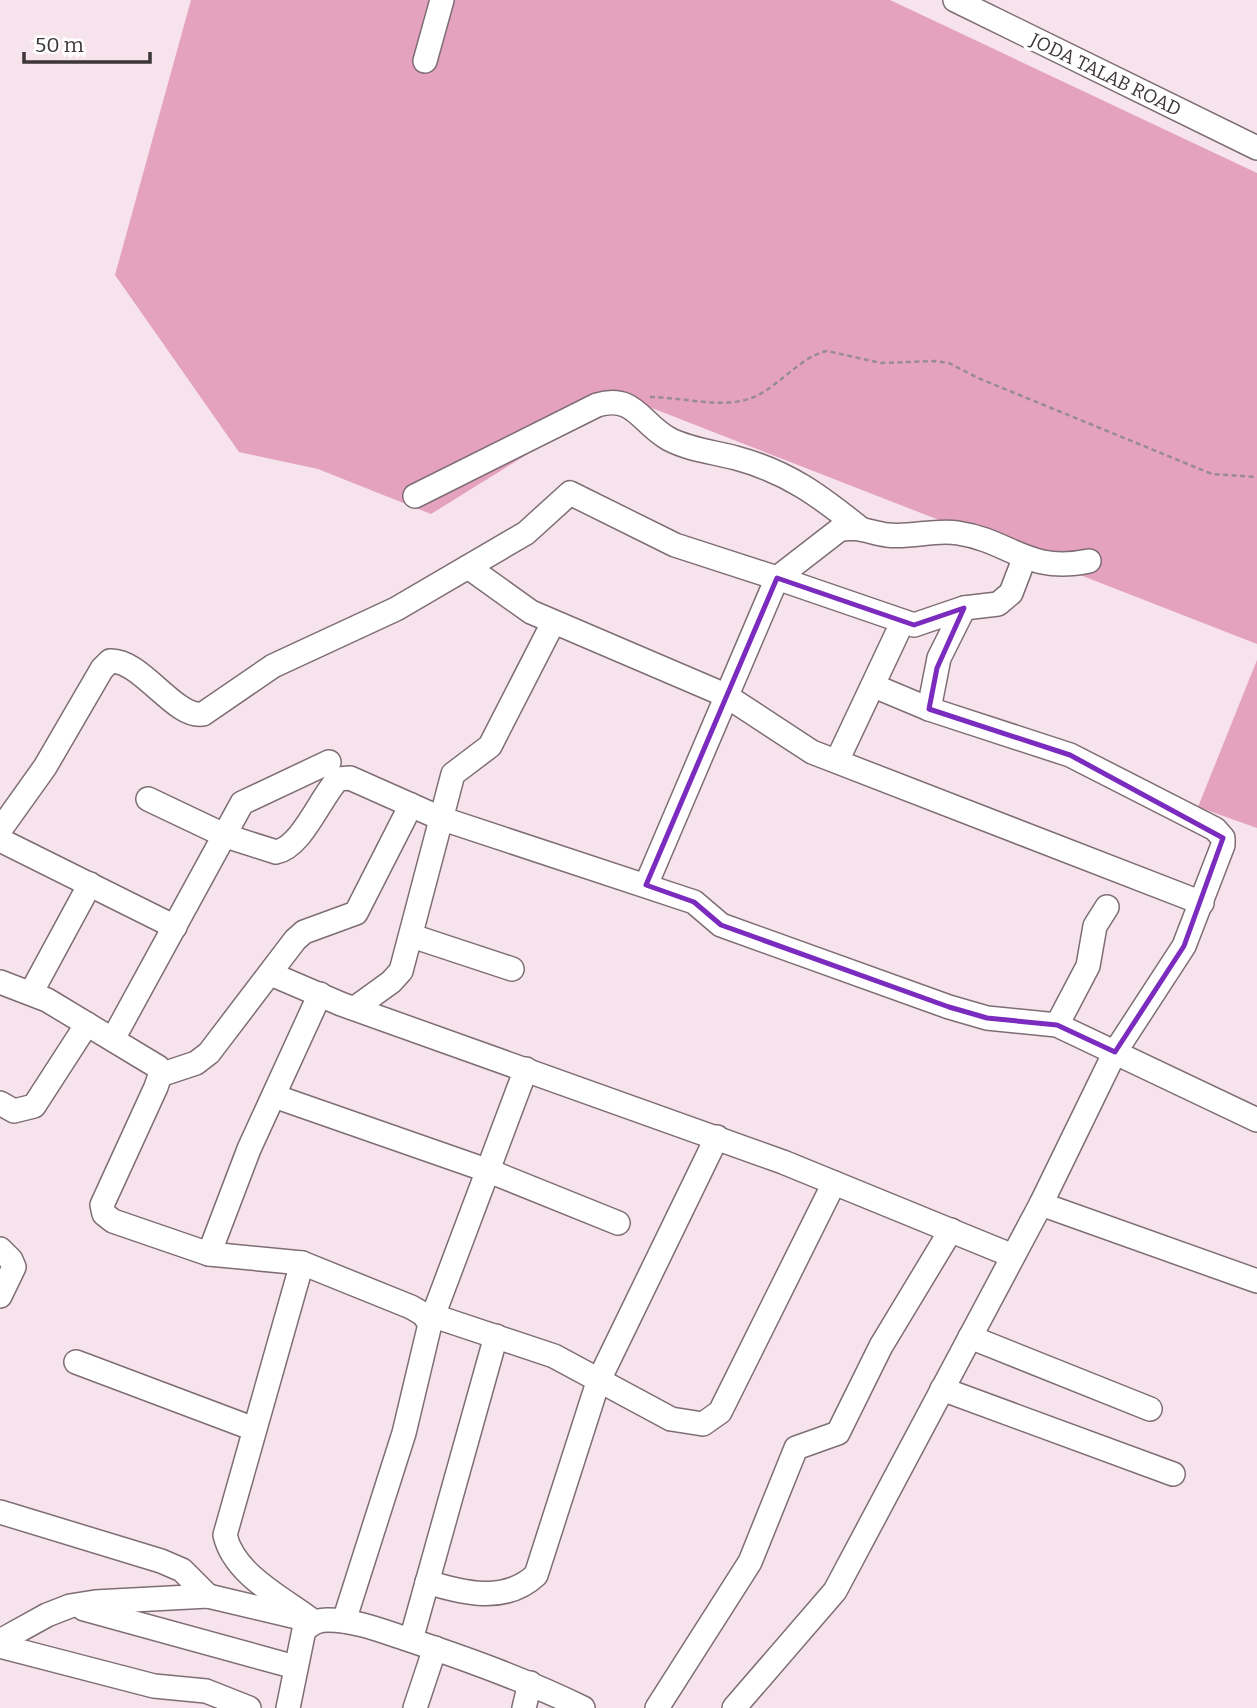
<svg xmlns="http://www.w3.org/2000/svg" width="1257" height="1708" font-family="Bitter,serif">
<rect width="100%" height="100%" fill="#f6e3eb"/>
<g fill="#e5a2bf">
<path d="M191,0H890L1257,173V644L621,396L431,514L318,469L239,452L115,275Z"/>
<path d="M1257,660V828L1198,807Z"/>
</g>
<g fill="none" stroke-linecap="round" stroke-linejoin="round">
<defs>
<g id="minor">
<path d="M955,0L1257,148"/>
<path d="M425,61L442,0"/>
<path d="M415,496L597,405C635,394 640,423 669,439C690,450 714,452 736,458C788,472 820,496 861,529"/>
<path d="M468,567L531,612L725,695L812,752L1202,903"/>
<path d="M929,709L939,658L964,608"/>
<path d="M837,761L902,623"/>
<path d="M148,799L226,836L276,852C302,847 320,798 338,779L350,778L440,818L694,902L721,925L949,1007L987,1018L1057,1025L1257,1120"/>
<path d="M0,830L45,767L102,669L110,661C141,659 175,719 203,714L273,666L396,609L526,533L570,493L675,545L777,578L839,530C856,525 871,533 887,535C911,538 935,529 958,533C1011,541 1027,574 1089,561"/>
<path d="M0,840L175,927"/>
<path d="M646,885L777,578L914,625L964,608L998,604L1011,593L1024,559"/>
<path d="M412,936L512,969"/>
<path d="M271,974L341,1004L783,1162L1013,1256"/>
<path d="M0,982L47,1000L158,1067L160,1075L156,1087L102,1205L104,1214L113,1221L209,1254L302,1263L411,1307L423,1314L430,1324L404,1433L344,1621"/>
<path d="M31,993L90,884"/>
<path d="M355,1008L391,982L401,971L453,774L490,746L553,623"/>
<path d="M1057,1025L1088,966L1095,926L1107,907"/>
<path d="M113,1039L242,803L329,762"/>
<path d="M160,1075L196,1063L209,1053L295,940L304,932L356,913L411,805"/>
<path d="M274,1096L489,1171L618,1223"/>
<path d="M0,1103L14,1111L34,1106L87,1024"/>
<path d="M1041,1204L1257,1281"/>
<path d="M0,1249L11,1260L14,1267L0,1296"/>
<path d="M209,1254L249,1149L320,994"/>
<path d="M302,1263L225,1535C234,1575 283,1598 314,1622"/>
<path d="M434,1316L554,1356L671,1419L703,1424L720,1412L834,1183"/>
<path d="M430,1324L526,1069"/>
<path d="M970,1337L1150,1409"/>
<path d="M76,1362L254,1429"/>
<path d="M942,1389L1173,1474"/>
<path d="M0,1512L161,1561L182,1570L208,1596"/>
<path d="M427,1582C463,1593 505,1604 536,1575L598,1382L717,1137"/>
<path d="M84,1609L295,1667"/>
<path d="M411,1640L496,1336"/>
<path d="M0,1641L47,1615L70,1606L95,1602L208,1596L301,1618"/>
<path d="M0,1646L154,1686L206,1691L249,1708"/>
<path d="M288,1708L304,1630C312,1623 318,1620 328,1620C355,1620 382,1631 407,1639C467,1659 526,1680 583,1708"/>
<path d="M415,1708L435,1648"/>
<path d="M524,1708L530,1683"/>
<path d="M657,1708L750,1562L796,1448L838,1433L881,1346L951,1230"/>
<path d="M734,1708L835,1591L1041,1204L1115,1052L1184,946L1223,845V838L1215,829L1070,755L929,709L874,686"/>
</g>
</defs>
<use href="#minor" stroke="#7e6d74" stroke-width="26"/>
<path stroke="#988b91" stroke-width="2.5" stroke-dasharray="5 3.5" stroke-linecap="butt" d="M650,397C683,397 728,411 758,395C782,383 802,356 827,351L881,363L935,361L949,363L978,378L1212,474L1257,477"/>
<use href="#minor" stroke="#fff" stroke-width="23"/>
</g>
<path fill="none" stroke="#7b2cbf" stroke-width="5" stroke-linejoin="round" d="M777,578L914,625L964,608L937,668L929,709L1070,755L1223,838L1184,946L1115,1052L1057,1025L987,1018L949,1007L721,925L694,902L646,885Z"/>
<g text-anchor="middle" stroke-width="7" stroke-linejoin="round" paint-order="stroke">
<g font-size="19" fill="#3d3639" stroke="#fff">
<text transform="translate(1106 74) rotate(26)" y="7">JODA TALAB ROAD</text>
</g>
</g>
<path d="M24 52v10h126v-10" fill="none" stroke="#3d3639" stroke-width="3.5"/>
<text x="35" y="52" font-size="21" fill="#3d3639" stroke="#ffffff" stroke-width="5" paint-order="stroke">50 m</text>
</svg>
